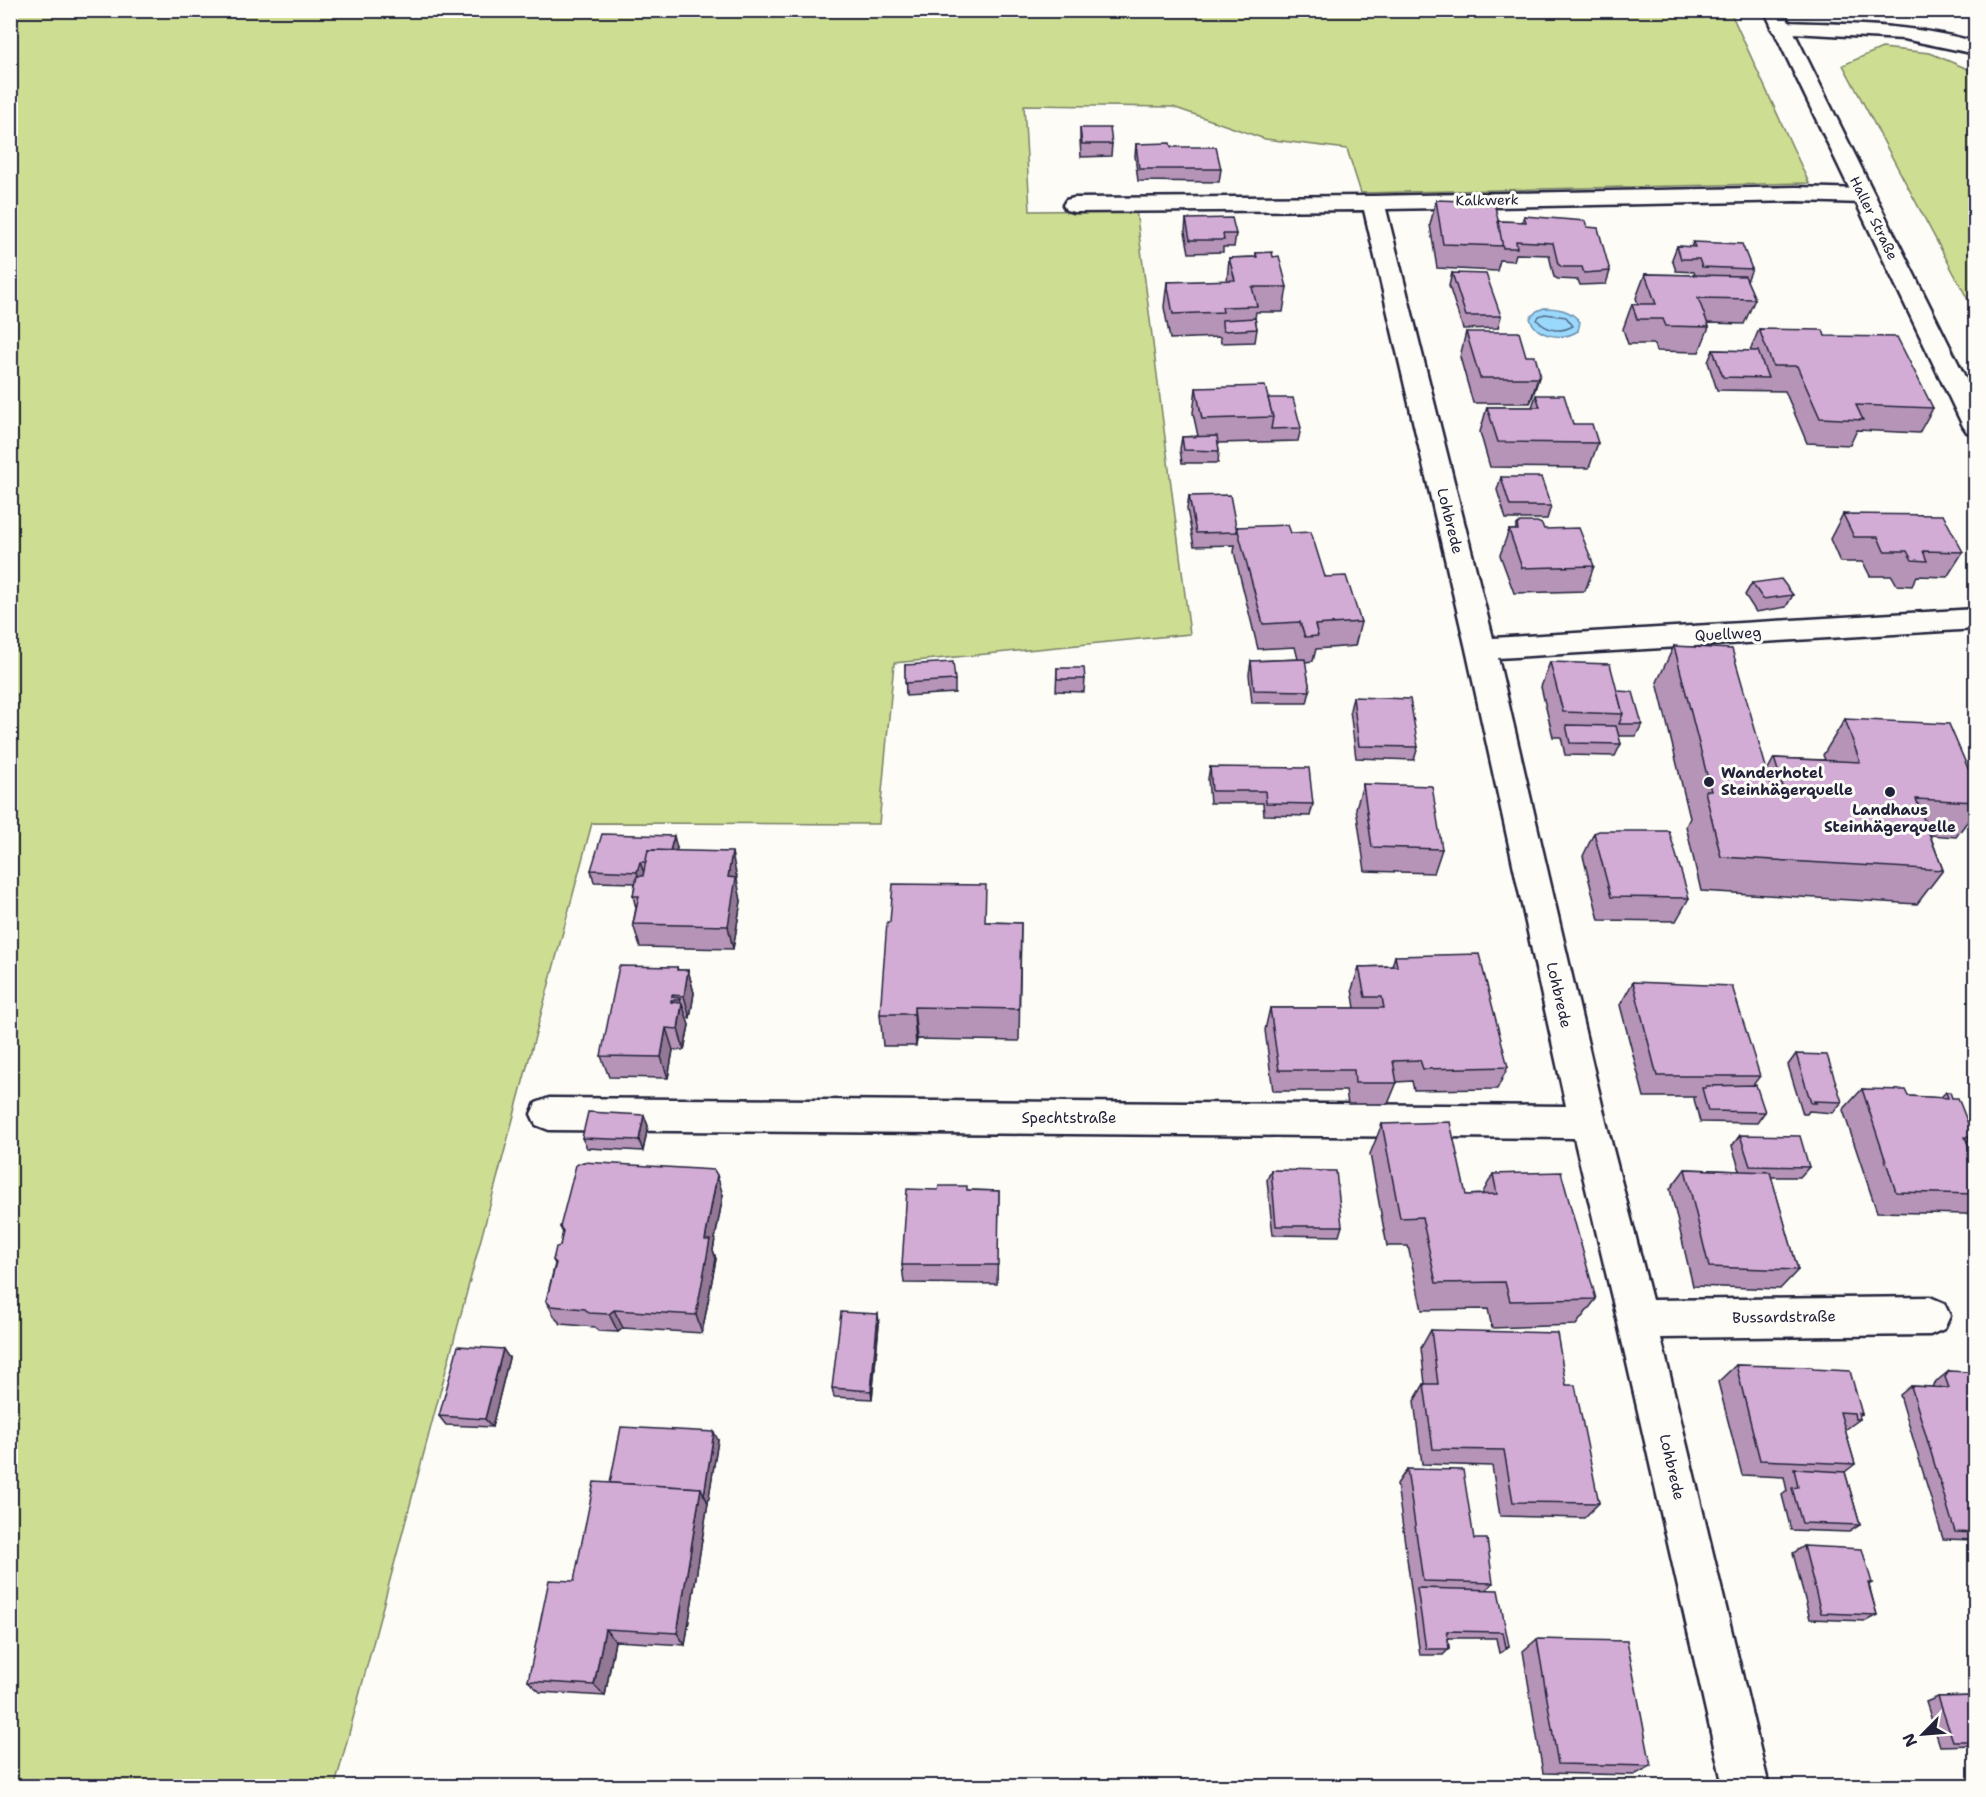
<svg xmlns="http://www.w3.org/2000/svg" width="1986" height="1797" font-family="'Shantell Sans',sans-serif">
<rect width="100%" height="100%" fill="#fdfcf7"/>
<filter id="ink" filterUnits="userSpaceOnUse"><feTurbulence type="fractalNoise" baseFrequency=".0167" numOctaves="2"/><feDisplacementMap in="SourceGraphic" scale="12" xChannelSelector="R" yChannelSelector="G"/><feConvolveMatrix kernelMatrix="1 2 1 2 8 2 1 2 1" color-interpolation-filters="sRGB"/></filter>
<g filter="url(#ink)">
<g fill="#cddd91" stroke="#788066" stroke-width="1.5">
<path d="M11,11H1730L1809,183L1361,193L1347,149L1265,139L1173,107L1024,105L1030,211L1136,210L1190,634L894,663L879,824L592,823L335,1786H11Z"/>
<path d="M1882,48L1930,53L1975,72V313L1843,65Z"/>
</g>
<path fill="#9bd9fc" stroke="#6b90af" stroke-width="1.5" d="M1544,308C1558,308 1571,310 1580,322L1578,331C1562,341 1536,337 1530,318L1537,311Z"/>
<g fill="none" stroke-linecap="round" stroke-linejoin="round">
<path stroke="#526b88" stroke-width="1.5" d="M1545,314L1566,317L1573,326C1560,333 1547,331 1537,320L1539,316Z"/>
<defs>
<g id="minor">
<path d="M1781,22C1847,24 1912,24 1976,42V54L1904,39L1774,32L1771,28L1774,24Z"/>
<path d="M1797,187L1863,189L1871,191L1874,196L1871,201L1863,203L1797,201L1386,209L1493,638L1976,609V629L1498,658L1606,1122L1652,1300L1930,1297L1944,1303L1950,1316L1944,1329L1930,1335L1661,1338L1769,1786H1723L1617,1319L1574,1138L549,1130L536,1125L531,1114L536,1103L549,1098L1566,1106L1466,649L1364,210L1074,212L1066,210L1063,205L1066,200L1074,198L1373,196Z"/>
</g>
<path id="major" d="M1764,10H1783L1976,399V434L1967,432L1963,426Z"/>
</defs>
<use href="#minor" stroke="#22223b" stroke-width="5"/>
<use href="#major" stroke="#22223b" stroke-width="5"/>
<use href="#minor" fill="#fdfcf7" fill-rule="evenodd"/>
<use href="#major" fill="#fdfcf7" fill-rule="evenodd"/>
</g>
<g fill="#b594b7" stroke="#22223b" stroke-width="1.5">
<path d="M1080,128L1112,144L1111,156L1081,157L1080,140Z"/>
<path d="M1136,144L1221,169L1219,182L1138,181L1135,156Z"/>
<path d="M1436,200L1498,221L1522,222L1524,216L1587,227L1610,271L1606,284L1580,285L1578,280L1558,279L1554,277L1549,255L1516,254L1514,261L1500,260L1497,271L1437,268L1430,225Z"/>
<path d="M1186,219L1236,234L1234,247H1223V252L1189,253L1185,232Z"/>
<path d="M1693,242L1752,269L1747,281L1755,299L1744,324L1708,323L1709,327L1699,352L1656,351L1654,344H1628L1623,329L1632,304H1638L1636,298L1645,274L1695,275L1694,272L1676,271L1672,259L1677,246L1691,247Z"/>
<path d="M1256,253L1273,257L1287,287L1283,312H1256L1255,318L1257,329L1255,342L1221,343L1220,337L1170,339L1164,307L1167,282L1227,281L1229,258L1256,257Z"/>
<path d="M1452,273L1501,316L1498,328L1463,329L1449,286Z"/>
<path d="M1759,329L1825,336L1933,408L1919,433L1857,430L1850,445L1807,443L1785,391L1717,390L1708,362L1713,350L1750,351Z"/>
<path d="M1466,332L1526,356L1540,374L1530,403H1473L1460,357Z"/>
<path d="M1196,388L1268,398L1301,428L1298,441L1218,443L1219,451L1218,463H1182L1180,449L1182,437L1198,436L1193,413Z"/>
<path d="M1536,395L1598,443L1589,468L1490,467L1480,432L1487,407H1532Z"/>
<path d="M1501,477L1551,506L1547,519H1506L1497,490Z"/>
<path d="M1189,496L1237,531V527L1291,533L1361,622L1355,646L1316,649L1313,661L1305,662L1310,691L1307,703H1252L1249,674L1251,661L1298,659L1295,647L1258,649L1234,552L1235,545L1194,546L1187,509Z"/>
<path d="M1843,514L1963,552L1947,577L1917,576L1912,586L1897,585L1892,576H1870L1863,562H1840L1830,539Z"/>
<path d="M1517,525L1544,529L1594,566L1585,591L1514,593L1500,555L1509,530H1515Z"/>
<path d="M1752,583L1793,595L1786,607L1756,612L1745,595Z"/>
<path d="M1674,646L1767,771L1774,758L1825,760L1823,755L1845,719L1976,787V810L1956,837L1930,835L1943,870L1917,904L1701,891L1686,826L1690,818L1657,682Z"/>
<path d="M1550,662L1617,691L1642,724L1636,736H1618L1621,744L1615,756L1565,755L1561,737H1553L1541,687Z"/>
<path d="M905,665L955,680V693L906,696Z"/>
<path d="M1057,668L1085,679L1084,692L1056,691Z"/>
<path d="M1353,697L1418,747L1414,760L1356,758L1350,710Z"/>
<path d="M1210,767L1313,804L1310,816L1264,815L1263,803H1210L1208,779Z"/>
<path d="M1363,784L1442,849L1434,873L1365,871L1356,808Z"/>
<path d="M1594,833L1689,898L1676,921L1599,920L1583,856Z"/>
<path d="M677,848L676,851L737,875L736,879L741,901L733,949L640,947L633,924L636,908L633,896L635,883L594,882L591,870Z"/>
<path d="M986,922L1021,923L1019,1041L917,1039L916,1046H883L880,1014Z"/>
<path d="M1395,956L1508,1067L1497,1089L1414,1090L1412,1081L1397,1082L1388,1104H1348L1346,1091H1273L1265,1030L1270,1008H1355L1352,989L1359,967L1392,966Z"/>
<path d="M677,967L678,970H688L694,993L690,1018H686L689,1025L684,1050H673L668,1078L609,1077L601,1056Z"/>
<path d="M1633,982L1760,1076L1753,1085L1765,1112L1757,1123L1700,1122L1694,1099L1695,1097H1644L1620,1005Z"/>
<path d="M1796,1054L1842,1102L1833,1113L1809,1111L1807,1114H1803L1788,1065Z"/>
<path d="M1862,1089L1908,1096L1940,1098L1946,1092L1952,1098L1973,1136L1967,1142L1976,1164V1205L1966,1214L1877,1212L1843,1110Z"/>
<path d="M644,1115L648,1126L643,1151L587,1148L582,1138Z"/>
<path d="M1382,1124L1466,1195L1482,1194L1493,1174L1596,1299L1576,1325L1492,1328L1488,1309L1422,1310L1408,1246H1387L1370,1154Z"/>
<path d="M1740,1135L1809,1167L1800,1177H1771L1798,1270L1780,1289L1693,1286L1670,1189L1685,1169L1740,1171L1732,1146Z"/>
<path d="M1271,1170L1342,1226L1339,1236L1273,1235L1267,1180Z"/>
<path d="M967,1190L999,1191L997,1284L904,1283L902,1265Z"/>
<path d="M723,1195L713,1250L716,1259L702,1333L623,1328L618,1332L598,1331L595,1327L561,1324L556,1319L546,1301L555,1264L553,1260L560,1246L563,1233L560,1227Z"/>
<path d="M878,1314L879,1324L872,1399L834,1397L832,1388Z"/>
<path d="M1431,1330L1566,1385L1599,1503L1584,1518L1500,1516L1492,1466L1422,1464L1414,1401L1424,1384H1425L1421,1348Z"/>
<path d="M509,1358L492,1427L446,1425L439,1416Z"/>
<path d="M1736,1365L1813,1369L1862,1414L1859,1416L1860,1419L1845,1430L1855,1464L1845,1472L1860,1525L1849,1532L1791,1530L1782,1495L1787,1491L1784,1477L1742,1475L1718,1382Z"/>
<path d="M1949,1371L1976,1378V1540L1943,1539L1900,1395L1911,1386L1934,1387L1933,1386L1938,1380Z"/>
<path d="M718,1440L685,1645L615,1641L605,1696L540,1692L528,1681L574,1581L610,1483Z"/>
<path d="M1407,1469L1474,1539L1493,1583L1487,1589L1509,1646L1502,1652L1499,1653L1496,1638H1448L1449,1649L1443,1655H1420L1397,1484Z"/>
<path d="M1804,1546L1872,1583L1869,1585L1877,1615L1866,1621L1810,1619L1793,1553Z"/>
<path d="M1537,1639L1651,1766L1634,1775L1543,1773L1523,1651Z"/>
<path d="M1976,1696V1745L1940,1746L1926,1702L1938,1697Z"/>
</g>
<g fill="#937895" stroke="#22223b" stroke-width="1.5">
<path d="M1540,374L1532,399L1530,403L1538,378Z"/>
<path d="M674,836L677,848L670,874L667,862Z"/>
<path d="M732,852L741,901L733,949L728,926V877Z"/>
<path d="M640,862L644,873L641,884L637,872Z"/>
<path d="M688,970L694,993L690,1018L684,996Z"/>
<path d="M680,998L682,1006V1003L689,1025L684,1050L678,1029L682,1007Z"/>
<path d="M914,1007L917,1039L916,1046L914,1014Z"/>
<path d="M666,1028L673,1050L668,1078L661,1057Z"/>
<path d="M644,1115L648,1126L643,1151L639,1140Z"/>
<path d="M717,1175L723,1195L713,1250L716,1259L702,1333L696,1315L705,1240Z"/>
<path d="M614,1310L623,1328L618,1332L609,1314Z"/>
<path d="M878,1314L879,1324L872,1399L871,1391Z"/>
<path d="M503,1349L509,1358L492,1427L485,1419Z"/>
<path d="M714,1432L718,1440L708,1503L704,1495Z"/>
<path d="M701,1488L708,1503L685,1645L677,1633Z"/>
<path d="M605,1629L615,1641L605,1696L594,1685Z"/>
</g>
<g fill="#d2acd5" stroke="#22223b" stroke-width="1.5">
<path d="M1080,128H1110L1112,144H1082Z"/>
<path d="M1170,143L1171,147H1216L1221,169H1139L1136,144Z"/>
<path d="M1436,200L1494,202L1504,246L1443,244Z"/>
<path d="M1524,216L1585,221L1587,227L1598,228L1610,271L1584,273L1582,267H1562L1558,264L1553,243L1516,241L1517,248H1503L1498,221L1526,222Z"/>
<path d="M1232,218L1236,234H1223L1224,240H1190L1186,219Z"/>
<path d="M1693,242L1742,244L1752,269L1702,267L1699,259H1681L1677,246L1695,247Z"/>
<path d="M1272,252L1273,257L1279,256L1287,287H1252L1257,306L1222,307L1223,312L1173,314L1167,282L1235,280L1229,258L1257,257L1256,253Z"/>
<path d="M1452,273L1486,274L1501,316H1466Z"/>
<path d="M1645,274L1745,276L1755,299L1698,298L1709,327L1666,326L1663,319H1637L1632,304H1656Z"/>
<path d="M1255,318L1257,329L1223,331L1222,324V320Z"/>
<path d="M1759,329L1823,330L1825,336L1897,337L1933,408L1856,405L1863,420L1820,418L1797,366H1773Z"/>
<path d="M1466,332H1519L1526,356H1535L1540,374L1538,378H1480Z"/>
<path d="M1713,350L1758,351L1768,378L1723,377Z"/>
<path d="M1265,386L1273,417L1202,419L1196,388Z"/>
<path d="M1536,395H1564L1573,424H1592L1598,443L1498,442L1487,407H1540Z"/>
<path d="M1268,398H1293L1301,428L1271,429L1273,417Z"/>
<path d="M1217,436L1219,451L1184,450L1182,437Z"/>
<path d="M1501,477H1541L1551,506H1510Z"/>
<path d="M1230,495L1237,532L1196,533L1189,496Z"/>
<path d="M1843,514L1943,515L1963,552L1923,551L1927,561L1912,560L1907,551H1884L1878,537H1854Z"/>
<path d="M1520,522H1537L1542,524L1544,529L1579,528L1594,566L1522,568L1509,530H1518L1517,525Z"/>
<path d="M1288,525L1291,533L1311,532L1325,577L1346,576L1361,622L1315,625L1318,636L1305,637L1300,622L1263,624L1237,527Z"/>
<path d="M1781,579L1793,595L1763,599L1752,583Z"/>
<path d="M1674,646L1732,649L1774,795L1786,796L1774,758L1860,762L1845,719L1949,724L1976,787V802L1916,799L1943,870L1721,857L1705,791H1711Z"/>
<path d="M1305,659L1310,691L1254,690L1251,661Z"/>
<path d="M953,662L955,680L905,683V665Z"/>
<path d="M1550,662L1610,664L1623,714L1563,712Z"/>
<path d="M1057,668H1084L1085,679H1057Z"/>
<path d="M1617,691L1633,692L1642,724H1619L1623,714Z"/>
<path d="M1353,697L1410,699L1418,747L1359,746Z"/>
<path d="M1566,725L1616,726L1621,744L1570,743Z"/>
<path d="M1210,767L1309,768L1313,804L1266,803L1265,791H1212Z"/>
<path d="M1363,784L1432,786L1442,849L1372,847Z"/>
<path d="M1599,831H1669L1689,898L1611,897L1594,833Z"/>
<path d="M602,834L674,836L670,851L648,850L646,862H640L637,872L591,870Z"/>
<path d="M648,850L732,852L728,877L736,878L728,926L633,924L639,896H633L637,876H643Z"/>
<path d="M893,884L986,885L985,922L1021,923L1019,1009L914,1007V1014H880L887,922H890Z"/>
<path d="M1479,954L1508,1067L1423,1069L1420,1060L1393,1061L1397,1083H1355L1354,1070H1279L1270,1008H1384L1382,997H1365L1359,967L1397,966L1395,956Z"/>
<path d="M619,966L677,967V970H688L684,996L672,995V997L680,998L679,1000H671V1002L682,1003L678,1029L666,1028L661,1057L601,1056Z"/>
<path d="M1633,982L1732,986L1760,1076H1657Z"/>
<path d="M1796,1054L1827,1055L1842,1102L1814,1101L1816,1103H1811Z"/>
<path d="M1756,1085L1765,1112L1708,1111L1702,1088H1706V1086Z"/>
<path d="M1862,1089L1905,1090L1908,1096L1948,1098L1946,1092H1950L1952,1098H1958L1973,1136L1965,1137L1976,1164V1194L1896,1192Z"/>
<path d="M588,1112L644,1115L639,1140L582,1138Z"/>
<path d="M1450,1122L1466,1195L1497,1194L1493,1174L1561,1172L1596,1299L1510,1301L1505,1282L1436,1283L1422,1217L1400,1218L1382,1124Z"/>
<path d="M1740,1135L1800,1136L1809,1167L1750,1166Z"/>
<path d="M583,1162L714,1170L717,1175L705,1240H710L696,1315L614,1310L609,1314L589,1313L585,1309L551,1306L546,1301L556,1263L553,1260L556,1247L560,1246L563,1231L560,1227L576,1165Z"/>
<path d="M1685,1169L1770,1172L1798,1270L1709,1267Z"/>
<path d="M1271,1170L1336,1171L1342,1226H1276Z"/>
<path d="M939,1186H967V1190L999,1191L998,1265H902L907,1189L938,1190Z"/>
<path d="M841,1312L878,1314L871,1391L832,1388Z"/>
<path d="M1431,1330L1557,1333L1566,1385H1575L1599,1503L1513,1502L1504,1450L1433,1449L1424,1384H1438Z"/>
<path d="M458,1346L503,1349L485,1419L439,1416Z"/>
<path d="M1736,1365L1812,1367L1813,1369L1850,1371L1862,1414L1858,1413L1860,1419H1855L1854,1413L1840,1412L1855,1464L1760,1460Z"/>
<path d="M1949,1371L1969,1372L1976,1378V1533L1955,1532L1911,1386L1949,1388L1945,1377Z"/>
<path d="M621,1427L714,1432L704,1495L701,1488L610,1483Z"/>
<path d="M1407,1469L1463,1470L1474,1539H1487L1493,1583L1423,1581Z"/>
<path d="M1794,1469L1845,1472L1860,1525L1802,1523L1792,1488L1798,1487Z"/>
<path d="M594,1482L701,1488L677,1633L605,1629L594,1685L528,1681L549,1580L574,1581Z"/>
<path d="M1804,1546L1862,1549L1872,1583H1868L1877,1615L1821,1613Z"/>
<path d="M1417,1588L1498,1590L1509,1646L1506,1647L1503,1632L1447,1631L1449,1649H1426Z"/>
<path d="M1537,1639L1627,1641L1651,1766L1558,1764Z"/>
<path d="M1976,1696V1741H1953L1938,1697Z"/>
</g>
</g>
<g fill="#22223b" stroke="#fdfcf7" stroke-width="2">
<circle cx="1709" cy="782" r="6"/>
<circle cx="1890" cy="792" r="6"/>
</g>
<g text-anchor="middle" stroke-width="6" stroke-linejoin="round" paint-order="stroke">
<g font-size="14" fill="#22223b" stroke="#fdfcf7">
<text transform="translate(1487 200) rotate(-1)" y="5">Kalkwerk</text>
<text transform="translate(1874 218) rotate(64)" y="5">Haller Straße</text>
</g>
<g font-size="15" fill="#22223b" stroke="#fdfcf7">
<text transform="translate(1450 521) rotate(76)" y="5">Lohbrede</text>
<text transform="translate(1728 634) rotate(-3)" y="5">Quellweg</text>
<text transform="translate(1559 995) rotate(77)" y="5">Lohbrede</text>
<text x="1069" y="1123">Spechtstraße</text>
<text transform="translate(1784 1317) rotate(-1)" y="5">Bussardstraße</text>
<text transform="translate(1672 1467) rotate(77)" y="5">Lohbrede</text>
</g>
<g font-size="15" font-weight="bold" fill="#22223b" stroke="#fdfcf7" text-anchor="start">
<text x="1721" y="778">Wanderhotel<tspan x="1721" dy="17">Steinhägerquelle</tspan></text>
<text x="1890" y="815" text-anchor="middle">Landhaus<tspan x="1890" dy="17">Steinhägerquelle</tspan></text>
</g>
</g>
<rect width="1986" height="1797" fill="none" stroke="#fdfcf7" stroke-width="36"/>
<rect x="18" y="18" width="1950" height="1761" fill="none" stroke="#22223b" stroke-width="2" filter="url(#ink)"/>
<g transform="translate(1923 1734) rotate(245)" stroke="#fdfcf7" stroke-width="4.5" paint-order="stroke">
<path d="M0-4.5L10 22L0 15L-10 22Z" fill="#22223b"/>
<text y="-9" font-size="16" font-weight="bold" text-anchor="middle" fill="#22223b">N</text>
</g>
</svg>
